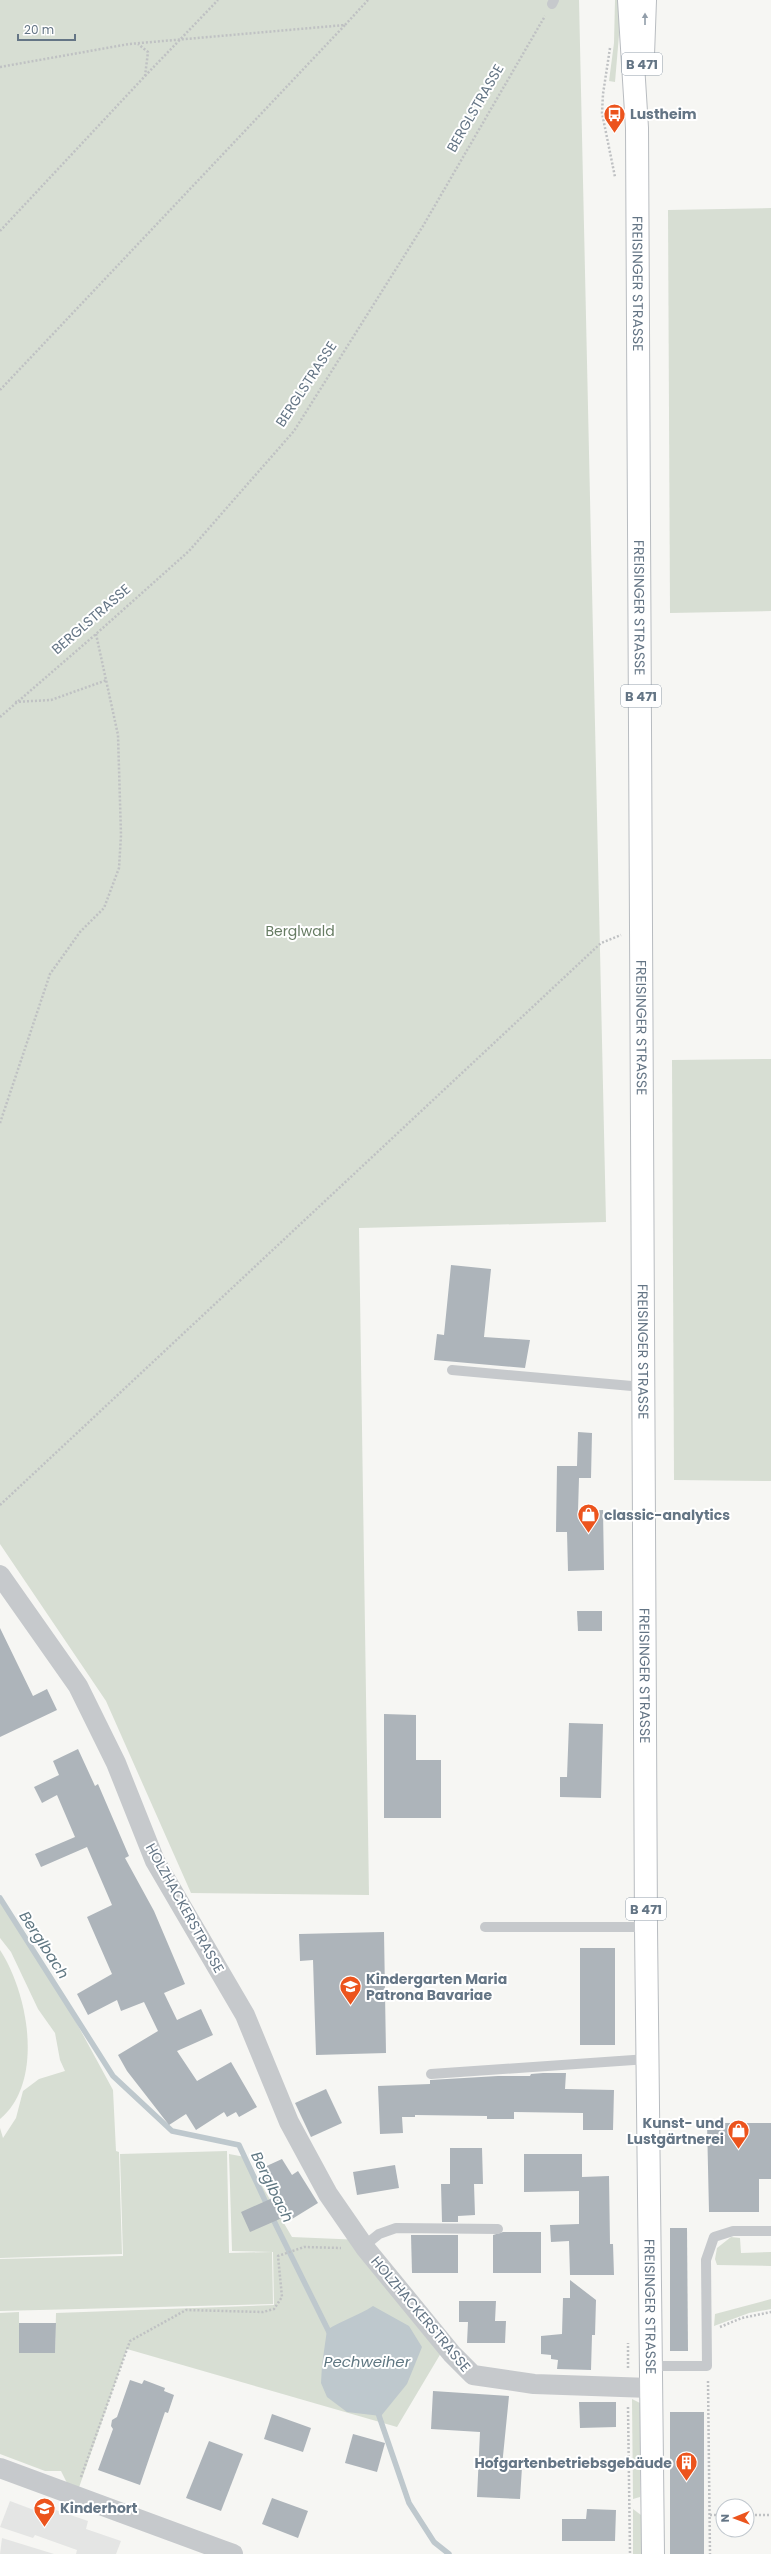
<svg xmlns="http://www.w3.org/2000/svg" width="771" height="2554" font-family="Poppins,sans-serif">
<rect width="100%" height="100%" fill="#f6f6f3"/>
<g fill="#e4e5e4">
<path d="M10,2501L42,2513L44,2506L88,2521L86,2529L121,2541L116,2554H76L77,2550L35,2535L33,2538L0,2527Z"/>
<path d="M2,2538L54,2554H0Z"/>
</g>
<g fill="#d7ded3">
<path d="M0,0H579L606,1222L359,1228L369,1895L191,1893L106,1701L0,1544Z"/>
<path d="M615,0H622L615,82L609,81L614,43Z"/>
<path d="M771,208V611L670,613L668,210Z"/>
<path d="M771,1059V1481L674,1480L672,1060Z"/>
<path d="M0,1899L70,2011L113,2090L116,2151L119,2152L122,2254L0,2258V2128L3,2138L16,2118L23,2091L39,2079L65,2071L60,2060L55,2033L38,2009L11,1952L0,1938Z"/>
<path d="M0,1950C28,1993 45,2081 0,2119Z"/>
<path d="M227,2151L229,2253L272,2252L273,2304L0,2311V2259L123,2256L120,2154Z"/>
<path d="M229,2154L245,2157L292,2237L362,2240L441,2353L397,2427L127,2349L75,2499L61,2471H45L0,2454V2313L19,2312V2353H55L56,2313L274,2305L273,2252L232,2251Z"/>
<path d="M731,2237L740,2238L741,2253L771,2252V2266L717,2265L715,2259L717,2248Z"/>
<path d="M771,2299V2309L749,2313L714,2326L715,2314Z"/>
<path d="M632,2399L640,2403V2497L633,2499Z"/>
<path d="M633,2509L641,2515V2554H633Z"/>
</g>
<path fill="#bec8cd" d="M373,2306L409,2326L422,2347L407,2384L381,2416L347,2412L327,2397L321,2383L322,2365L327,2330C342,2320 358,2316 373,2306Z"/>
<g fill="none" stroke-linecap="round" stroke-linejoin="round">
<g stroke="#bec8cd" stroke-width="5.5">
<path d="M0,1898L113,2076L172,2131L239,2145L268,2207"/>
<path d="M271,2215L331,2336"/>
<path d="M377,2410L409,2503L434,2542L449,2554"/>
</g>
</g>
<g fill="#adb4ba">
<path d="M451,1265L491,1269L484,1337L530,1340L525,1368L434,1360L437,1334L444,1335Z"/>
<path d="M578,1432L592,1433L591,1478H579L578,1511L603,1510L604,1570L568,1571L567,1532H556L557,1466H577Z"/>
<path d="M577,1611H602V1631H578Z"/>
<path d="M0,1628L33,1696L47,1689L57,1710L0,1737Z"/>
<path d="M384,1714L416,1715V1760H441V1818H384Z"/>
<path d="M569,1723L603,1724L601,1798L560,1797V1777H567Z"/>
<path d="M78,1749L95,1786L98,1784L129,1856L125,1858L154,1911L185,1984L164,1993L177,2020L201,2009L213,2035L177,2051L197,2081L231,2062L257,2107L239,2117L236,2112L227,2117L224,2112L196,2130L186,2114L169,2125L127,2071L118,2055L158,2031L144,2002L121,2011L117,2000L88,2015L77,1994L112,1974L87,1917L112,1905L87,1847L41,1867L35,1854L75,1837L57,1795L42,1803L34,1787L59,1775L53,1761Z"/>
<path d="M384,1932L386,2053L316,2055L313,1960L300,1961L299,1934Z"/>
<rect x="580" y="1948" width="35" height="97"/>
<path d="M543,2073H566L565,2089L614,2090L613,2130H583V2113L514,2112V2119H487V2116L415,2115V2117H402L403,2133L380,2134L378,2086L430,2084V2080L498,2076H530L531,2074Z"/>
<path d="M326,2089L342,2123L311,2137L295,2103Z"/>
<path d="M707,2123H771V2179H759V2212H709Z"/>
<path d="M450,2148H482L483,2184H474L475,2215L458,2216V2222H442L441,2184H450Z"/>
<path d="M524,2154H582V2177L609,2176L610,2244H613L614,2275H570L569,2241L551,2242L550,2225L579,2224V2191L524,2192Z"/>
<path d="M282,2159L292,2175L298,2171L318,2203L292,2219L289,2215L250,2232L241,2212L277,2196L260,2169Z"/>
<path d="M395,2165L399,2188L357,2195L353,2172Z"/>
<path d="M670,2228H687L688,2351H670Z"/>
<path d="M503,2232H541V2273H493V2235Z"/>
<path d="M411,2235H458V2273H412Z"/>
<path d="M570,2280L596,2300L595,2335H592L591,2370L557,2369L558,2360L551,2359V2355L541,2354V2336L562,2334L563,2298H570Z"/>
<path d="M459,2301H496L495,2321H506L505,2343H467L468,2322H459Z"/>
<path d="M19,2323H56L55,2353H19Z"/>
<path d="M130,2380L142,2384L144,2380L165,2388L164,2391L174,2395L168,2413L165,2412L140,2485L98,2470L113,2429L111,2426L112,2420L117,2417Z"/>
<path d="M433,2391L509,2396L502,2466L522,2467L520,2499L477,2497L480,2432L431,2429Z"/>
<path d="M579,2402H616V2427L580,2428Z"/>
<rect x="670" y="2412" width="34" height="142"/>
<path d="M272,2414L311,2428L303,2452L264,2439Z"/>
<path d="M353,2434L385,2443L377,2472L345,2463Z"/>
<path d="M209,2441L243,2454L221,2511L186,2498Z"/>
<path d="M272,2498L308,2511L298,2538L262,2524Z"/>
<path d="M587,2509L616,2510L615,2541H562V2519H586Z"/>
</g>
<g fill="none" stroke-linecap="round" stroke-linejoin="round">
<defs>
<g id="primary">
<path id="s1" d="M629,0L637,128L646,1927L653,2554"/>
<path d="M643,55L645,0"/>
</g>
</defs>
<use href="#primary" stroke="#b8bcc0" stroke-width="24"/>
<g stroke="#bfc1c3" stroke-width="2.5" stroke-dasharray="2 2" stroke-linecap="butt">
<path d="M610,48L603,94L602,113L615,177"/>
<path d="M0,67L129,44L345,25L368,0"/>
<path d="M145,76L218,0"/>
<path d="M0,231L145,76L148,52L138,44"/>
<path d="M0,390L345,25"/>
<path d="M15,702L51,700L107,680"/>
<path d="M0,717L96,634L189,551L294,431L423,226L545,16"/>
<path d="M0,1123L50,974L80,932L104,908L119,868L121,835L118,735L96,634"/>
<path d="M0,1505L601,943L621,935"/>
<path d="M720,2327L742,2318L771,2312"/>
<path d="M628,2368V2343"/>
<path d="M708,2381L710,2554"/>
<path d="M628,2407L630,2554"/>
<path d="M81,2477L130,2341L186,2310L263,2312L274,2309L282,2297L278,2256L304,2247L341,2248"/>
<path d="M710,2515H723"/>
<path d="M747,2515H771"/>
</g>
<g stroke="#c6c9cc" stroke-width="10">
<path d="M552,4L554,0"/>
<path d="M452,1370L643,1387"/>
<path d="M485,1927H646"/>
<path d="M431,2074L648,2059"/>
<path d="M364,2246L379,2234L396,2228L498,2229"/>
<path d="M650,2366H707L706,2260L714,2237L733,2231H771"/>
</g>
<g stroke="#c6c9cc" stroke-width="20">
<path d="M0,1575L78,1686L116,1763L155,1861L245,2015L289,2122L328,2194L366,2249L452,2354L473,2375L534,2384L650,2388"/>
<path d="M0,2468L233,2554"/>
</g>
<use href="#primary" stroke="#fff" stroke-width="22"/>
</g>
<defs><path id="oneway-solid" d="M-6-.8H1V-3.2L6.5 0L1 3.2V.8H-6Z"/></defs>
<use fill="#929eaa" href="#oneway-solid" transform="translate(645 19) rotate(-90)"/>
<defs>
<symbol id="bus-pin" viewBox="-11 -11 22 30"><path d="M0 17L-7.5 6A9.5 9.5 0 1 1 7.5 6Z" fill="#ec541d" stroke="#fff"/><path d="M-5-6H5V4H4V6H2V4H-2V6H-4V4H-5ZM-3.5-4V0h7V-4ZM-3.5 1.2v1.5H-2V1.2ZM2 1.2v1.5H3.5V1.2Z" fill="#fff"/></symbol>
<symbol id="shop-pin" viewBox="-11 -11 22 30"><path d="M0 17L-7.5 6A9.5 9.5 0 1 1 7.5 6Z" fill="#ec541d" stroke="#fff"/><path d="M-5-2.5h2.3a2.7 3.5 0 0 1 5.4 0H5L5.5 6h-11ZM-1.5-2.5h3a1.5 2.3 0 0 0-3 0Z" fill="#fff"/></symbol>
<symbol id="school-pin" viewBox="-11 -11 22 30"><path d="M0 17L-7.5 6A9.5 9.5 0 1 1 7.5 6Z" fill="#ec541d" stroke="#fff"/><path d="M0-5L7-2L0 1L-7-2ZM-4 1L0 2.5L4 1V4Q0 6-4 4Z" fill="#fff"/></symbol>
<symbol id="building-pin" viewBox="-11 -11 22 30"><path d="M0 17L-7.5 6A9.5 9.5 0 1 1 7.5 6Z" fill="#ec541d" stroke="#fff"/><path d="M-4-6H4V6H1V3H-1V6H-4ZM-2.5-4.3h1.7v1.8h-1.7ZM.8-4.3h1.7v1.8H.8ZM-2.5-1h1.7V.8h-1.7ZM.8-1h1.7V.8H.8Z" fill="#fff"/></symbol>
</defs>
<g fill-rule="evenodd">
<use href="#bus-pin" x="602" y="102" width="25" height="34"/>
<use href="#shop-pin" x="576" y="1502" width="25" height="34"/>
<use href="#school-pin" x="338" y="1974" width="25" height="34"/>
<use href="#shop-pin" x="726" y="2118" width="25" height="34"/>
<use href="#building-pin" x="674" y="2450" width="25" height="34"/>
<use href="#school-pin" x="32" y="2496" width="25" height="34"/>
</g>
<g text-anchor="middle" stroke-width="4" stroke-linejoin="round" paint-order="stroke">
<g fill="#fff" stroke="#929eaa" stroke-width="1">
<rect x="622" y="53" width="40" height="22" rx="3"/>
<rect x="621" y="685" width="40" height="22" rx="3"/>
<rect x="626" y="1898" width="40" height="22" rx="3"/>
</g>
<g font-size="13" font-weight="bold" fill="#647585">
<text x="642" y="69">B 471</text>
<text x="641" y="701">B 471</text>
<text x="646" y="1914">B 471</text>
</g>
<g font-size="14" fill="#647585" stroke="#fff">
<text transform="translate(475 108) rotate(-60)" y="5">BERGLSTRASSE</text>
<text dy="5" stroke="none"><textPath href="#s1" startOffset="284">FREISINGER STRASSE</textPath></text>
<text transform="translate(306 384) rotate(-57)" y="5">BERGLSTRASSE</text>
<text dy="5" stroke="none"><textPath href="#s1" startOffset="608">FREISINGER STRASSE</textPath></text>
<text transform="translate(91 619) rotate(-41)" y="5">BERGLSTRASSE</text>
<text dy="5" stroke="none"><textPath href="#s1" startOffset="1028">FREISINGER STRASSE</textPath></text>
<text dy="5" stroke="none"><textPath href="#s1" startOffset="1352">FREISINGER STRASSE</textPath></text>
<text dy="5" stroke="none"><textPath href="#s1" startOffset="1676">FREISINGER STRASSE</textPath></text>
<text transform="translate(185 1908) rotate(61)" y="5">HOLZHACKERSTRASSE</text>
<text dy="5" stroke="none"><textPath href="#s1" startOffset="2307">FREISINGER STRASSE</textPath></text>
<text transform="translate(421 2314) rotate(50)" y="5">HOLZHACKERSTRASSE</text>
</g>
<g font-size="14" font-weight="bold" fill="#647585" stroke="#fff" text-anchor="start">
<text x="630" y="119">Lustheim</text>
<text x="604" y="1520">classic-analytics</text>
<text x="366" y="1984">Kindergarten Maria<tspan x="366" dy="16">Patrona Bavariae</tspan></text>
<text x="724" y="2128" text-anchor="end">Kunst- und<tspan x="724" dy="16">Lustgärtnerei</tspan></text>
<text x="672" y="2468" text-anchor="end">Hofgartenbetriebsgebäude</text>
<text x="60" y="2513">Kinderhort</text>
</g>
<g font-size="14" fill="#677c63" stroke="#fff">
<text x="300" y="936">Berglwald</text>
</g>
<g font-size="15" font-style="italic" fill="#5f7782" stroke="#fff">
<text transform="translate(44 1945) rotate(57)" y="5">Berglbach</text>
<text transform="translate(272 2187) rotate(64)" y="5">Berglbach</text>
<text x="367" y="2367">Pechweiher</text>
</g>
</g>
<g transform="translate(735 2518) rotate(269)"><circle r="19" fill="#ffffff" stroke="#c1c8ce"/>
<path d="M0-3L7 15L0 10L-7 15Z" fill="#ec541d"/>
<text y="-6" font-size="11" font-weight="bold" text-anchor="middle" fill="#647585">N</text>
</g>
<path d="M18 34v6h57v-6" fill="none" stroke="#647585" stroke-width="2"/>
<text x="24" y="34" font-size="12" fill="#647585" stroke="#ffffff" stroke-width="3" paint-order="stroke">20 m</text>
</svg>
